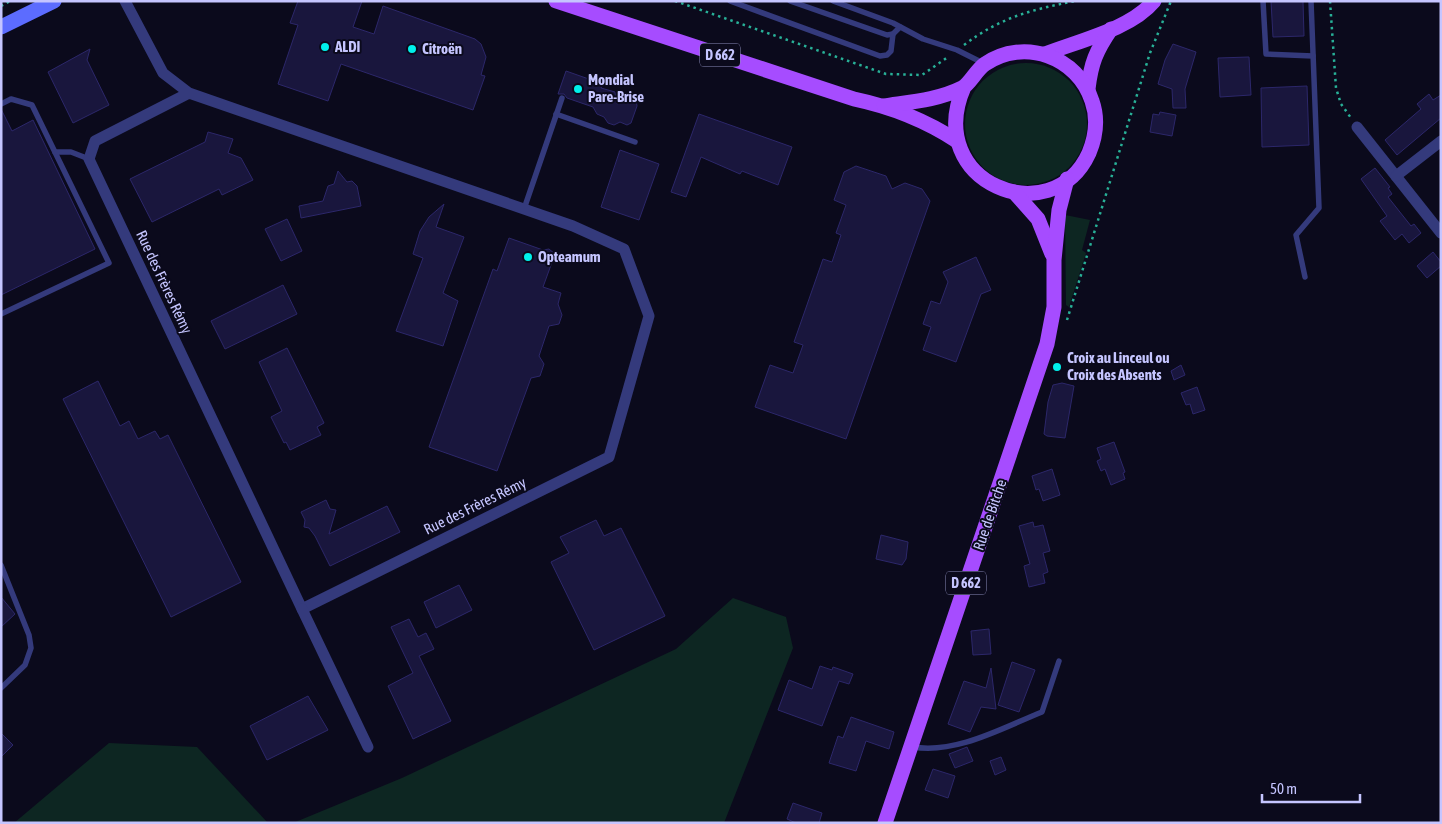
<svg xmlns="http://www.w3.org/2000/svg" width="1442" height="824" font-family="'Asap Condensed',sans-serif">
<rect width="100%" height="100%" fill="#0b0a1c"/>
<g fill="#0d2622">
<circle cx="1026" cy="124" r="61"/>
<path d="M1065,215L1090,220L1082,250L1086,253L1069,307L1066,305Z"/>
<path d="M733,598L786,617L793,648L724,823H293L402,778L676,649Z"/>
<path d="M109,743L197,747L268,823H14Z"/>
</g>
<g fill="#19163d" stroke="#2c276a">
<path d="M298,1H362L353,27L374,34L383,6L475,39L481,44L486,57L481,75L485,76L473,110L341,64L328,101L278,84L298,25L290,23Z"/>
<path d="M1271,1H1303L1304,36L1273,37Z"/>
<path d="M1173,44L1196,52L1185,89L1186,108H1173L1172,89L1158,84L1165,60Z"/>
<path d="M90,49L87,60L109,105L73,123L48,72Z"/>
<path d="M1249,57L1251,95L1220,97L1218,58Z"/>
<path d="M566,71L603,84L601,88L615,92L617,104L627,97L636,100L637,106L631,123L627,125L620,122L614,125L608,123L604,117L597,114L593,107L567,98L564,94H558Z"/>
<path d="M1307,86L1309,145L1262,147L1261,88Z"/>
<path d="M1429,94L1433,100L1441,95V118L1397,155L1385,140L1421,109L1417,104Z"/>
<path d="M1,109L12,131L33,120L95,249L1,295Z"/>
<path d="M1160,112L1176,115L1172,136L1150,132L1153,114L1159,115Z"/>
<path d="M699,114L792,147L778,185L742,171L740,174L701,157L686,197L671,192Z"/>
<path d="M208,132L233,139L228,153L241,158L253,180L222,195L219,189L152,222L130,179L205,142Z"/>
<path d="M620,150L659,164L639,220L601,207Z"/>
<path d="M856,166L886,176L892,189L905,183L922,189L930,201L846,439L755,407L770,365L793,373L803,345L794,342L823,259L832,262L841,235L836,233L846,205L834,200L844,172Z"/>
<path d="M1375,168L1390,187L1388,188L1392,194L1388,197L1411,226L1414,224L1421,233L1409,243L1402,234L1395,240L1380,221L1387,216L1361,179Z"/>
<path d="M338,171L347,182L352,181L357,186L361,206L301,218L299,206L323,201L328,186L334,184Z"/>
<path d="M444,204L436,227L464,237L443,293L458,301L443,346L396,331L423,258L413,254L420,231L429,217Z"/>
<path d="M287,219L302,251L281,261L265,229Z"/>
<path d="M509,238L543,250L549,249L555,254L543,287L561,293L558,304L562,315L559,324L549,326L539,356L544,364L540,376L531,378L497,471L429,447L493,269L497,271Z"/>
<path d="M1433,252L1441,262V266L1427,278L1417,266Z"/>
<path d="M976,257L991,290L981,294L956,362L923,350L931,327L923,324L931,301L940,304L948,282L943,272Z"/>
<path d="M283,285L297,314L225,349L211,321Z"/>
<path d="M287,348L324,423L317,427L321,435L290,450L286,442L284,443L271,417L282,411L259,362Z"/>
<path d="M1181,365L1185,375L1174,380L1171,371Z"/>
<path d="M98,381L120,426L129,421L138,439L155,431L160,439L168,435L241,582L171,617L63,399Z"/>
<path d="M1062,383L1074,386L1065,438L1047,436L1044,434L1048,402L1053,385Z"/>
<path d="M1197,387L1205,410L1193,414L1190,404L1186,405L1181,393Z"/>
<path d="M1114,442L1125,472L1123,473L1125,479L1111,485L1105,469L1101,471L1097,461L1101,459L1097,448Z"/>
<path d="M1052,469L1060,495L1043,501L1039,489L1036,490L1032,476Z"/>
<path d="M326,500L330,509L336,510L329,534L387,506L400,532L330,566L315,536L309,528L304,527L305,520L301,512Z"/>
<path d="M596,520L604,536L621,528L665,616L594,650L551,562L569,553L560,537Z"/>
<path d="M1033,522L1034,527L1043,525L1050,551L1043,553L1048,572L1043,574L1045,583L1029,587L1024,566L1030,564L1019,526Z"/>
<path d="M881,535L908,542L906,559L902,565L876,559Z"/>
<path d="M459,585L472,610L436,628L424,602Z"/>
<path d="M1,597L15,614L1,627Z"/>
<path d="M409,619L418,637L426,633L434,649L419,656L451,721L413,739L388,686L413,673L391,627Z"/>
<path d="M989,629L991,654L973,655L971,631Z"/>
<path d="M1012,662L1035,670L1019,712L998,705Z"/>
<path d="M820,666L832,670L833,667L853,674L849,684L839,681L822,726L778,710L789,680L812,689Z"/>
<path d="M991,668L996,709L981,707L970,732L948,724L964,681L986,688Z"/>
<path d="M308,696L328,730L267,760L250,726Z"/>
<path d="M851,717L894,732L889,749L866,741L856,771L829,763L838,736L843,738Z"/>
<path d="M1,733L13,745L1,757Z"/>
<path d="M967,747L973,761L955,768L949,754Z"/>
<path d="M1001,757L1006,770L995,775L990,761Z"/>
<path d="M933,769L955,776L948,798L925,790Z"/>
<path d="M793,803L822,813L819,823H796L787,819Z"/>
</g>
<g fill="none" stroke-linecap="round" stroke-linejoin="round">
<g stroke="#28b097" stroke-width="2.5" stroke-dasharray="2.5 4" stroke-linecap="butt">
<path d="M675,1L886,74L922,75L948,57"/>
<path d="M1330,1L1336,88L1341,104L1351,118"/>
<path d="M1,6L10,1"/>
<path d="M964,45C1001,17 1031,10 1075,1"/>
<path d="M1067,320L1150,53L1171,1"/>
</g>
<g stroke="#343a7c" stroke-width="5.5">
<path d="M730,1L880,56L887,55L891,51L893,34"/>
<path d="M790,1L887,35L893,34L900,27"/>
<path d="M833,1L893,23L923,39L957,50L983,63"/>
<path d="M1263,1L1266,54L1313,56"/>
<path d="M1,104L11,99L32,105L109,263L1,314"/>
<path d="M556,114L635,142"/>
<path d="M55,152H71L89,159"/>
<path d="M524,209L562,98"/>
<path d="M1305,277L1296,235L1319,208L1311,1"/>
<path d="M1,565L29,635L31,648L25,665L1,688"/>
<path d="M913,747C957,754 1002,728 1042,712L1059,661"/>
</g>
<g stroke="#343a7c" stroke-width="11">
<path d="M125,1L163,73L189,93L573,226L624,249L649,316L609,457L302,609L89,159L95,141L189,93"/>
<path d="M1357,127L1441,233"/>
<path d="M1396,176L1441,141"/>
<path d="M302,609L368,747"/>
</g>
<path stroke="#5c6cff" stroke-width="15" d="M1,27L54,1"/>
<g stroke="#a64cff" stroke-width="15">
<path d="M556,1L854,99C892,107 925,120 957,141"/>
<path d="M1045,54C1078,41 1131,29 1154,1"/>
<path d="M1088,89C1091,63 1096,51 1111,29"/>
<path d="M884,106C910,102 938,100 962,88C970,84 976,70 985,64C1024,37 1078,57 1092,101C1098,118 1096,136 1089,153C1052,234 922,183 964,87"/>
<path d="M1014,192L1038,219L1052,254"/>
<path d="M885,823L1047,344L1054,307V260L1059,210L1067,179"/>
</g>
</g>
<g fill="#00f0eb" stroke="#0b0a1c" stroke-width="2">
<circle cx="325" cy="47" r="5"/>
<circle cx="412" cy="49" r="5"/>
<circle cx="578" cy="89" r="5"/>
<circle cx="528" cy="257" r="5"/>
<circle cx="1057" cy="367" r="5"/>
</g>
<g text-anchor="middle" stroke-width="4" stroke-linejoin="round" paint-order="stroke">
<g fill="#0b0a1c" stroke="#8d8dbb" stroke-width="1">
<rect x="700" y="43.5" width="40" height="23" rx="4"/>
<rect x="946" y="571.5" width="40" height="23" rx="4"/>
</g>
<g font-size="14" font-weight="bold" fill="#c5c5ff">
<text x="720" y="60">D 662</text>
<text x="966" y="588">D 662</text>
</g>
<g font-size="15" font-weight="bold" fill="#c5c5ff" stroke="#0b0a1c" text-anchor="start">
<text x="335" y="52">ALDI</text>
<text x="422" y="54">Citroën</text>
<text x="588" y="85">Mondial<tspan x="588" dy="17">Pare-Brise</tspan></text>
<text x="538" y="262">Opteamum</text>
<text x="1067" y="363">Croix au Linceul ou<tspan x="1067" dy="17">Croix des Absents</tspan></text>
</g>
<g font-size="15" fill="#c5c5ff" stroke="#0b0a1c">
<text transform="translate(164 282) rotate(65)" y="5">Rue des Frères Rémy</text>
<text transform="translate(475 506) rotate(-26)" y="5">Rue des Frères Rémy</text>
<text transform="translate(990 515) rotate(-71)" y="5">Rue de Bitche</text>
</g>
</g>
<rect width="1442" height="824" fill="none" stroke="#c5c5ff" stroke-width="5"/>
<path d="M1262 794v8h98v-8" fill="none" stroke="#c5c5ff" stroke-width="2.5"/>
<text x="1270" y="794" font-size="15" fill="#c5c5ff" stroke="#0b0a1c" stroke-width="4" paint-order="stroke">50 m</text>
</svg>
